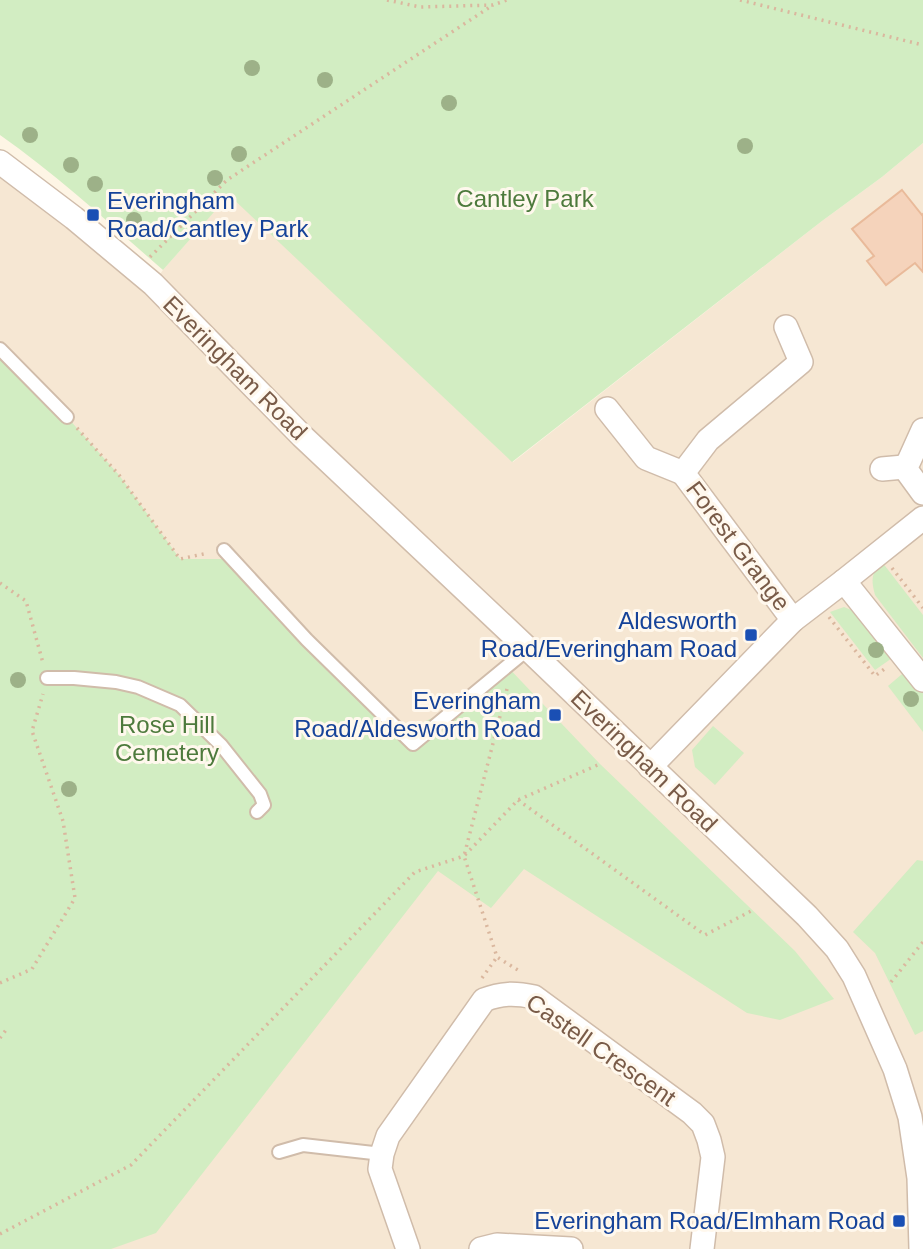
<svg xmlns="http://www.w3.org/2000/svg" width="923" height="1249" font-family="Helvetica,sans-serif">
<rect width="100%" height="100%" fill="#fef5e5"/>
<path fill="#f6e7d3" d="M923,143V1249H0V162L153,284L163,270L229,194L513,462L822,221L882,177Z"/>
<g fill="#d2edc2">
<path d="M0,0H923V143L882,177L822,221L512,462L229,195L163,270C110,224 57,175 0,135Z"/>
<path d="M0,351L67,417L119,475L180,559H223L396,735L447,711L503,662L600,764L795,951L834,999L780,1020L747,1013L524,869L491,908L438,871L156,1233L111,1249H0Z"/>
<path d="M882,562L923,615V658L875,595C871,580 871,573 882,562Z"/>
<path d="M844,607L861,614L895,656L875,670L830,612Z"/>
<path d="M908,669L923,688V732L888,686Z"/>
<path d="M713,726L744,753L715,785L695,767L692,750Z"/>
<path d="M917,860L923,861V1031L915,1035L875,953L853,932Z"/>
</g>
<path fill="#f5d3bb" stroke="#e9ba9a" stroke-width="2" d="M902,190L922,215L923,214V272L915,263L886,285L867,261L874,256L852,229Z"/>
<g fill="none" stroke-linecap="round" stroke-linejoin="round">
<defs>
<g id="service">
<path d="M0,349L67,417"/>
<path d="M224,550L307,640L413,744L528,649"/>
<path d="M47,678H74L116,682L138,687L180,705L221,745L260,794L264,805L257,812"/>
<path d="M279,1152L303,1145L382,1154"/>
</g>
<g id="minor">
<path d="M0,162L74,218L153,284L302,436L528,649L807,916L837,949L854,976L895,1069L910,1117L919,1178L921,1249"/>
<path d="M786,327L801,362L708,440L683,473L793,620"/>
<path d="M607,409L646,458L683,473"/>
<path d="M904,467L923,493"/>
<path d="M882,469L904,467L909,461L923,430"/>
<path d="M844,581L923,680"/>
<path d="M650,767L793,620L844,581L923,518"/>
<path d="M408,1249L380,1169L382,1154L388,1136L484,1000C501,993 515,993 534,997L692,1113L703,1124L709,1140L713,1157L702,1249"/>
<path d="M481,1249L497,1245L571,1249"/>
</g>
</defs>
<use href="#service" stroke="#d0bcaa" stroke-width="16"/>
<use href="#minor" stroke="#d0bcaa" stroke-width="26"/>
<g stroke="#dab79e" stroke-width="3.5" stroke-dasharray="2 5" stroke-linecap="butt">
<path d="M387,0L420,7L493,5L507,0"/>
<path d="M740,0L923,45"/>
<path d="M150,257L227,180L493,5"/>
<path d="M77,428L119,475L180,559L208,553"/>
<path d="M892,568L923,608"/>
<path d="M0,583L26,601L43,663"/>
<path d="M829,617L875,676L887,667"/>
<path d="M507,689L464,856L497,957L521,972"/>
<path d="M518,800L705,935L753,910"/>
<path d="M482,978L497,957"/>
<path d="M891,982L923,942"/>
<path d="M0,983L32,969L75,898L63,821L32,731L43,694"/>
<path d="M0,1038L6,1030"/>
<path d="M0,1234L131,1165L415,872L464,856L518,800L600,764"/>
</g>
<use href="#service" stroke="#fff" stroke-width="12"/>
<use href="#minor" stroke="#fff" stroke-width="23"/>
</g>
<g fill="#9db188">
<circle cx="252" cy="68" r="8"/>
<circle cx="325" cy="80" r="8"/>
<circle cx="449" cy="103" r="8"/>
<circle cx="30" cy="135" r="8"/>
<circle cx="745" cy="146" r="8"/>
<circle cx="239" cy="154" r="8"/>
<circle cx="71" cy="165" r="8"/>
<circle cx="215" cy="178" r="8"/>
<circle cx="95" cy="184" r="8"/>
<circle cx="114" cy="200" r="8"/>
<circle cx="134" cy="220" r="8"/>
<circle cx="876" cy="650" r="8"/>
<circle cx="18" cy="680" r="8"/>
<circle cx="911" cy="699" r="8"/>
<circle cx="69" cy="789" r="8"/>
</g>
<g fill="#1a4fb4" stroke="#fff8ed" stroke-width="2.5">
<rect x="86" y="208" width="14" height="14" rx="3.5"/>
<rect x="744" y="628" width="14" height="14" rx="3.5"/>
<rect x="548" y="708" width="14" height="14" rx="3.5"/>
<rect x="892" y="1214" width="14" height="14" rx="3.5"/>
</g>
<g text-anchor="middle" stroke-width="6" stroke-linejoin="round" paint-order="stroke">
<g font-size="24" fill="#4d7a3c" stroke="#fff8ed">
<text x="525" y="207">Cantley Park</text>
<text x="167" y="733">Rose Hill<tspan x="167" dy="28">Cemetery</tspan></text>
</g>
<g font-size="24" fill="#164399" stroke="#fff8ed" text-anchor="end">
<text x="107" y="209" text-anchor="start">Everingham<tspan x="107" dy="28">Road/Cantley Park</tspan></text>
<text x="737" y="629">Aldesworth<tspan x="737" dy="28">Road/Everingham Road</tspan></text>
<text x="541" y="709">Everingham<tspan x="541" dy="28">Road/Aldesworth Road</tspan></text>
<text x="885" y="1229">Everingham Road/Elmham Road</text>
</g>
<g font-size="24" fill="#795b48" stroke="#fff8ed">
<text transform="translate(235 368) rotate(45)" y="8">Everingham Road</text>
<text transform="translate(738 546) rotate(53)" y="8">Forest Grange</text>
<text transform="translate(644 761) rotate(44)" y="8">Everingham Road</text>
<text transform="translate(601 1050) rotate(35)" y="8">Castell Crescent</text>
</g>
</g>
</svg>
